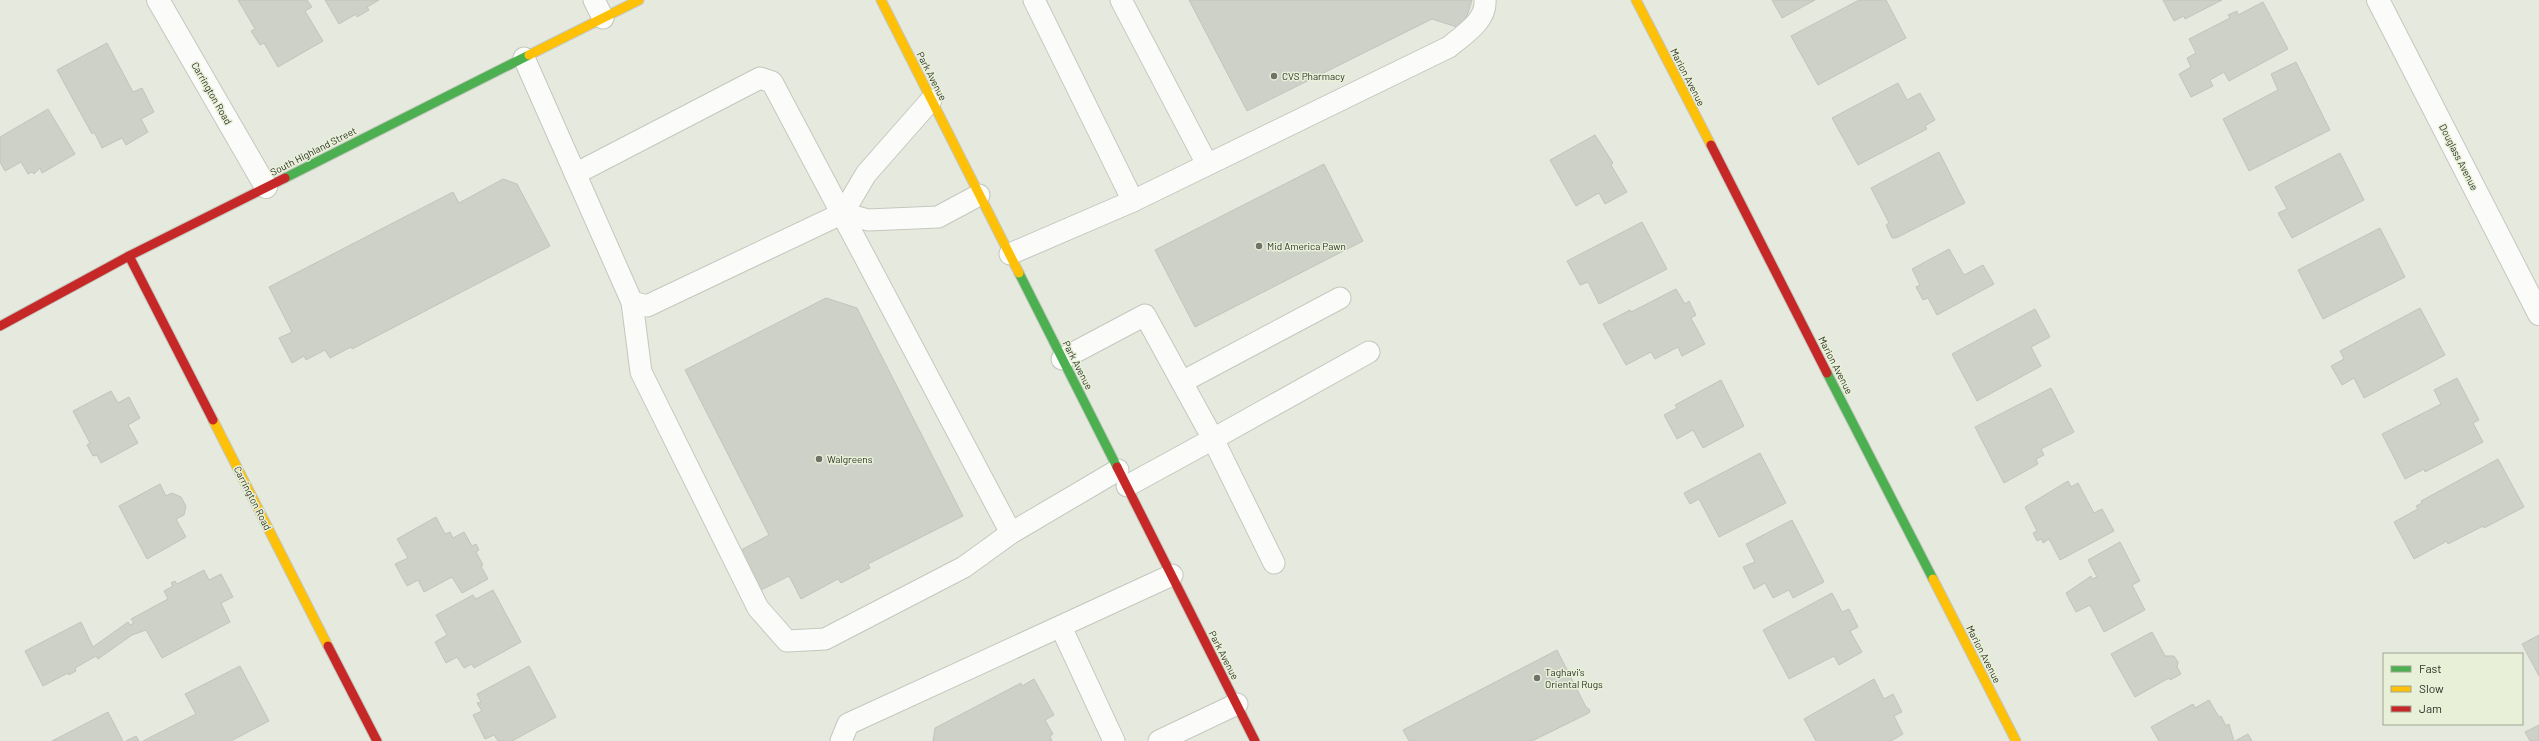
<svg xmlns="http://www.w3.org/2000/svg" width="2539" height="741" font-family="Barlow,sans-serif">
<rect width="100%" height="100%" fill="#e6eade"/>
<g fill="#ced1c7" stroke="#c1c4ba">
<path d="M238,0H307L312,7L305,11L323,41L278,67L264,43L260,45L251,31L255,29Z"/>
<path d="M325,0H379L367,7L369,10L357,17L356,14L339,24Z"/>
<path d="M1189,0H1472L1463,29L1432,19L1247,111Z"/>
<path d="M1772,0H1815L1782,18Z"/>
<path d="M1859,0H1886L1906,38L1818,85L1791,36Z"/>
<path d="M2163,0H2222L2185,19L2184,16L2174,21Z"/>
<path d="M2263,2L2288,49L2229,81L2224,72L2210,80L2213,86L2191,97L2179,74L2191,67L2187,58L2196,53L2189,39L2230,18L2228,15L2237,11L2238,15Z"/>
<path d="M107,43L133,92L142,88L154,112L141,119L148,132L126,145L122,138L102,148L94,132L92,134L57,70Z"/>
<path d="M2296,62L2330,130L2249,171L2223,119L2278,90L2271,74Z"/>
<path d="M1898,83L1907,100L1920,93L1935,120L1925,126L1927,129L1858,165L1832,118Z"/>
<path d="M48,109L75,154L42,173L40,168L34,174L32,172L28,174L21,162L5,171L0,162V137Z"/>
<path d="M1595,135L1613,163L1611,165L1627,192L1605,204L1599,193L1576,206L1550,160Z"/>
<path d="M1939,152L1965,203L1896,238H1892L1886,225L1889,223L1871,188Z"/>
<path d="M2340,153L2364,200L2292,238L2278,213L2287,209L2275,187Z"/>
<path d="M1324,164L1363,241L1195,327L1155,250Z"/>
<path d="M503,179L517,184L550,246L352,349L351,347L330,358L325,350L306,360L304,356L292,363L279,338L292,332L269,287L453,192L459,203Z"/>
<path d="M1642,222L1667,269L1599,304L1588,282L1580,285L1567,261Z"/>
<path d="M2380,228L2405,277L2323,319L2298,270Z"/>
<path d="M1949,249L1964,275L1983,265L1994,284L1937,315L1928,298L1923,300L1916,287L1920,285L1912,269Z"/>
<path d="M1676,289L1685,304L1689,301L1696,315L1691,318L1705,344L1682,356L1678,347L1655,359L1651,352L1626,365L1603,324L1630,310L1631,312Z"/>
<path d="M826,298L857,308L963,516L868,564L870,568L841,583L838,579L801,599L789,576L761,590L741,550L769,535L685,370Z"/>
<path d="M2420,308L2445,355L2364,398L2354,378L2342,385L2331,366L2344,359L2340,351Z"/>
<path d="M2035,309L2050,337L2031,347L2041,366L1977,401L1952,354Z"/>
<path d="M2457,378L2479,420L2473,423L2483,442L2425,472L2424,469L2405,479L2382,434L2441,404L2434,390Z"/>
<path d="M1721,380L1744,426L1703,448L1693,430L1677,439L1664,415L1677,408L1675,405Z"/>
<path d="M2051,388L2074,432L2041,449L2044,455L2036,459L2038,464L2004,483L1975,427Z"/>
<path d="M111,391L118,403L129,397L140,418L128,425L138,443L101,463L97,455L93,456L87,445L90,443L73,411Z"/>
<path d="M1760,453L1786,503L1719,537L1699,499L1690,504L1684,493Z"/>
<path d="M2498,459L2524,507L2484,528L2483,526L2448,544L2447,541L2414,559L2394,522L2418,509L2416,506L2422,503L2421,501Z"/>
<path d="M2068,481L2071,487L2078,483L2094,513L2102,509L2114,531L2060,560L2049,539L2043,543L2042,539L2037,541L2033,533L2037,531L2025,507Z"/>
<path d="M160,484L166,496L172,493L181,497L186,506L184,515L176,519L186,537L147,559L119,506Z"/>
<path d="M436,517L445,534L450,532L453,538L464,532L472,546L476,544L479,550L476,552L483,565L481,566L488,579L462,593L452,577L424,592L418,580L407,586L395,564L408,558L397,539Z"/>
<path d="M1792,520L1824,582L1793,598L1789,590L1773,598L1765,583L1754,589L1743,567L1755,562L1746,544Z"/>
<path d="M2120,542L2140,581L2132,585L2145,610L2104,632L2090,605L2076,612L2066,593L2091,576L2092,579L2097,577L2088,560Z"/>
<path d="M204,570L209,580L221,574L233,597L221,603L230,622L162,658L146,630L132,635L98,659L96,656L75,668L76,671L69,675L68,673L43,686L25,651L81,622L93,647L128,622L130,625L134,623L131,619L168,599L164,591L173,586L171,583L175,581L177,584Z"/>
<path d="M493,590L521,642L474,668L472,664L464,668L457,657L446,663L435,642L447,635L436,615L473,595L476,599Z"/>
<path d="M1832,593L1842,612L1849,609L1858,627L1850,631L1862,652L1839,665L1834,656L1789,679L1763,630Z"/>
<path d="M2152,632L2165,656H2174L2178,662L2177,667L2181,674L2170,680L2169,678L2135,697L2111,654Z"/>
<path d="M2539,635V676L2522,644Z"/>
<path d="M1557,650L1586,707L1590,710L1589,713L1532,741H1409L1403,730Z"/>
<path d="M240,666L269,721L231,741H143L196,714L185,694Z"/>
<path d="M529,666L556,717L512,741H498L494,735L485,739L473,715L482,711L477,703L481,702L477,694Z"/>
<path d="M1034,679L1054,715L1045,720L1053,734L1050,736L1052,741H933L935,728L1021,683L1022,686Z"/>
<path d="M1874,679L1884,699L1893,694L1902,712L1894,716L1903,734L1891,741H1816L1804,719Z"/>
<path d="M2209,700L2219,717L2221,716L2226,726L2229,724L2234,741H2159L2151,727L2193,704L2195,708Z"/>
<path d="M108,712L123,741H52Z"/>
<path d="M2539,725V741H2530L2525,732Z"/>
<path d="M2248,734L2252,741H2235Z"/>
<path d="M136,736L139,741H126Z"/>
</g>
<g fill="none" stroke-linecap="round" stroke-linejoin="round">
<defs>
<g id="lane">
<path d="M594,0L603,18"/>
<path d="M1034,0L1133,201"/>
<path d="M1121,0L1207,164"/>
<path d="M524,58L632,302L647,306L843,213L866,174L931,100"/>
<path d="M575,174L760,78L772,82L1011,533L1118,470"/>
<path d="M843,213L868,220L938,217L979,195"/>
<path d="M1010,254L1133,201L1449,47C1463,35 1487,21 1485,0"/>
<path d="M632,302L641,372L758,608L787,641L825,639L964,567L1011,533"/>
<path d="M1062,359L1145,315L1213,439L1127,486"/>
<path d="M1182,382L1340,298"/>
<path d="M1274,563L1213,439L1369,352"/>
<path d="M1061,627L1114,741"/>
<path d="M841,741L848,724L1172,575"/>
<path d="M1159,741L1237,704"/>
</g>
<g id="street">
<path d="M158,0L266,187"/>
<path d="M2378,0L2539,314"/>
</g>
<g id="fast">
<path d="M285,178L529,55"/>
<path d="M1019,273L1117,467"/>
<path d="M1827,373L1933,579"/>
</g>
<g id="slow">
<path d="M881,0L1019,273"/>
<path d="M1636,0L1711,145"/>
<path d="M529,55L639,0"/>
<path d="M213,420L328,646"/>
<path d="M1933,579L2016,741"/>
</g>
<g id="jam">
<path d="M1711,145L1827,373"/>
<path d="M129,256L213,420"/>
<path d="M0,326L129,256L285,178"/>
<path d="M1117,467L1255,741"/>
<path d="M328,646L377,741"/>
</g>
</defs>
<use href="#lane" stroke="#c3c7bd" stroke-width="23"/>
<use href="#street" stroke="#c3c7bd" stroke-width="24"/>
<use href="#fast" stroke="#c3c7bd" stroke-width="11"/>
<use href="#slow" stroke="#c3c7bd" stroke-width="11"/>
<use href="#jam" stroke="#c3c7bd" stroke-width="11"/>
<use href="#lane" stroke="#fbfcfa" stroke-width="21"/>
<use href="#street" stroke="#fbfcfa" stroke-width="22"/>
<use href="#fast" stroke="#4caf50" stroke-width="9"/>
<use href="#slow" stroke="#ffc107" stroke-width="9"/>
<use href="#jam" stroke="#c62828" stroke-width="9"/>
</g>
<g fill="#6f7268" stroke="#e8f0d8" stroke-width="1.5">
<circle cx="1274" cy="76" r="4"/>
<circle cx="1259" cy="246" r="4"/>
<circle cx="819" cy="459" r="4"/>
<circle cx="1537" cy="678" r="4"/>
</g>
<g text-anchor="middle" stroke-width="3" stroke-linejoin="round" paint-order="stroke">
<g font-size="10" fill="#2f3228" stroke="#e8f0d8">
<text transform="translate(932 76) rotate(63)" y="4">Park Avenue</text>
<text transform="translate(1688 77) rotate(63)" y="4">Marion Avenue</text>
<text transform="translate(212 93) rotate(60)" y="4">Carrington Road</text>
<text transform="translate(313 151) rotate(-27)" y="4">South Highland Street</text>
<text transform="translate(2459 157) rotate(63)" y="4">Douglass Avenue</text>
<text transform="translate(1078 365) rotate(63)" y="4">Park Avenue</text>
<text transform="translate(1836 365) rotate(63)" y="4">Marion Avenue</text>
<text transform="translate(253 498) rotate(63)" y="4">Carrington Road</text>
<text transform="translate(1984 654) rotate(63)" y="4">Marion Avenue</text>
<text transform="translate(1224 655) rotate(63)" y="4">Park Avenue</text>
</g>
<g font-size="10" fill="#2f3228" stroke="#e8f0d8" text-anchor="start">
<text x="1282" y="80">CVS Pharmacy</text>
<text x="1267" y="250">Mid America Pawn</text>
<text x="827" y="463">Walgreens</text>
<text x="1545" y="676">Taghavi's<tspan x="1545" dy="12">Oriental Rugs</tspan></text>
</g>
</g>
<rect x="2383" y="653" width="140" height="72" fill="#e8f0d8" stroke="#9ea492"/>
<rect x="2391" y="666" width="20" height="6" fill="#4caf50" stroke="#9ea492"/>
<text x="2419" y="673" font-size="12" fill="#2f3228">Fast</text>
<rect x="2391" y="686" width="20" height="6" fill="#ffc107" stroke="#9ea492"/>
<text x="2419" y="693" font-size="12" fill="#2f3228">Slow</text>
<rect x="2391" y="706" width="20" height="6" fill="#c62828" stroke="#9ea492"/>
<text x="2419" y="713" font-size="12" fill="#2f3228">Jam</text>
</svg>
